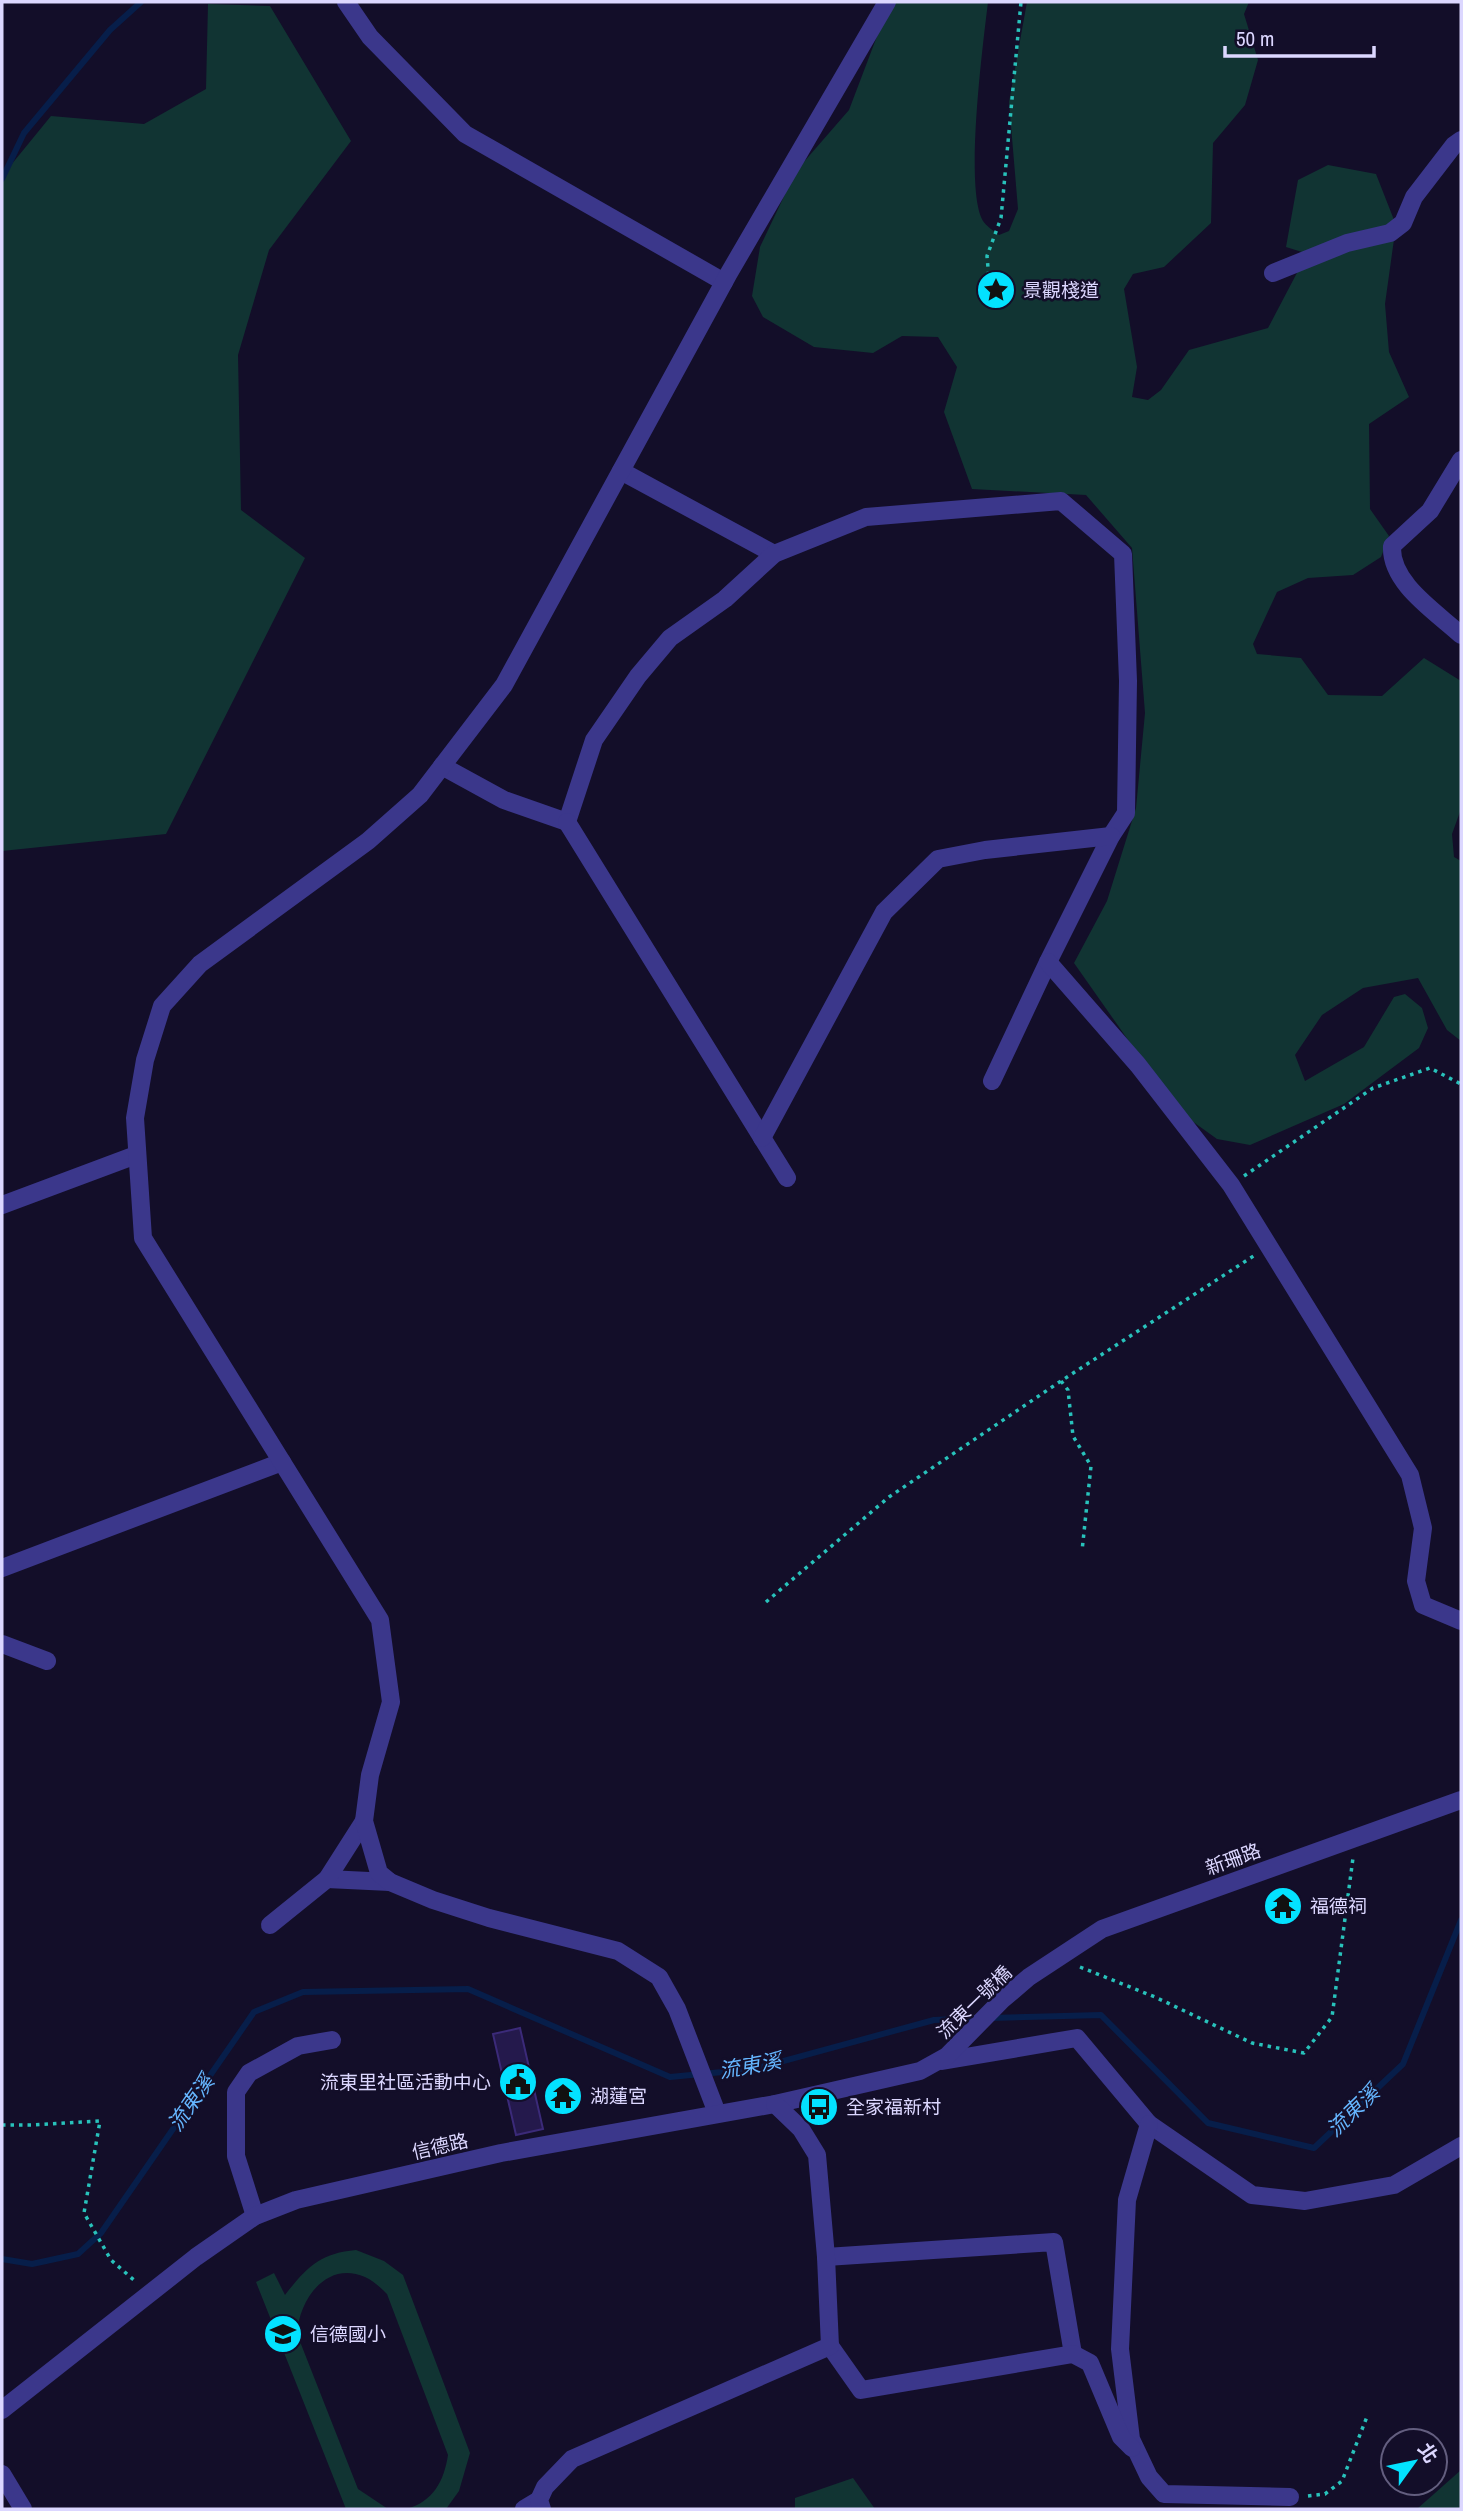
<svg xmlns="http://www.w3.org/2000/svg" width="1463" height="2511" font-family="'Archivo Narrow','Noto Sans TC',sans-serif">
<rect width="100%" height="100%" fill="#130e29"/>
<g fill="#113433">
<path d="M890,2H988C983,44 964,189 983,221C986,226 994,231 999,235L1009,231L1018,209L1009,102L1027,2H1249L1244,14L1258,60L1245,105L1213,143L1211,223L1164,267L1133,274L1124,289L1137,367L1132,397L1148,400L1161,390L1189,350L1268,328L1299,269L1302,252L1286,247L1298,180L1328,165L1376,174L1396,225L1385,304L1389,352L1409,397L1369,424L1370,509L1389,536L1381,557L1353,575L1308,578L1277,592L1253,644L1257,654L1301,658L1328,695L1382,696L1424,658L1461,681V809L1452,834L1454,857L1461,861V1041L1447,1030L1418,978L1363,988L1322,1015L1295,1055L1305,1081L1364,1047L1394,997L1405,994L1422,1008L1428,1028L1419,1048L1344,1104L1250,1145L1217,1139L1178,1111L1074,963L1107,901L1136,808L1145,713L1132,548L1086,495L972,489L944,412L957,367L938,337L902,336L873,353L814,347L763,317L752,296L760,247L796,171L849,110Z"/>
<path d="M208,4L270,6L351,141L269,250L238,355L241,510L305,558L166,834L2,851V176L51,116L144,124L206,89Z"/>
<path d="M356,2250L384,2261L403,2275L470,2453L459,2491L446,2509H406C433,2502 444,2481 448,2455L387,2294C381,2288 374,2281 365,2277C327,2260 299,2299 297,2334L358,2489L388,2509H346L256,2282L274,2273L285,2295C306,2268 320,2253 356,2250Z"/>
<path d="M1461,2470V2509H1417Z"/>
<path d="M853,2478L875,2509H795V2498Z"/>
</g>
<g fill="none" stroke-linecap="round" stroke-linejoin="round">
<g stroke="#071e4a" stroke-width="6">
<path d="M2,179L24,133L110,30L141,2"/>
<path d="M991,2018L1101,2015L1208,2123L1314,2148L1403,2064L1461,1920"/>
<path d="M2,2259L32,2264L78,2254L101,2233L254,2012L303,1992L468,1989L670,2077L754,2069L934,2020L980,2018"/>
</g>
</g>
<path fill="#24194c" stroke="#3b2a79" stroke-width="2" d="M520,2028L543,2129L516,2135L493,2034Z"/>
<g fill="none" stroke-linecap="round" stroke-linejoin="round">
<g stroke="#28c2bb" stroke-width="3.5" stroke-dasharray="3.5 5" stroke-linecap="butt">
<path d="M996,290L989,279L987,256L1001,218L1021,2"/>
<path d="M1244,1176L1373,1088L1430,1068L1461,1084"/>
<path d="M1061,1381L1068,1390L1073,1436L1091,1466L1082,1551"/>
<path d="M766,1602L889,1497L1061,1381L1255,1255"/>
<path d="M1080,1967L1155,1997L1252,2043L1304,2053L1332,2017L1353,1858"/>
<path d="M2,2125H33L100,2121L84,2213L111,2260L135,2281"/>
<path d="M1308,2496L1325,2494L1342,2481L1368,2414"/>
</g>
<g stroke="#3b378b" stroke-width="18">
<path d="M346,2L370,37L465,134L724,282"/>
<path d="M1273,273L1347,243L1390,233L1403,223L1414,197L1454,145L1461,140"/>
<path d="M1461,460L1430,511L1392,546C1390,583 1435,611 1461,635"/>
<path d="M621,471L774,554"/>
<path d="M442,766L504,800L567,822L594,740L638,676L670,638L725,599L774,554L866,517L1061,501L1123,554L1128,681L1126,813L1111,836L1048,962L992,1081"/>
<path d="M567,822L787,1178"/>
<path d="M1048,962L1138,1065L1231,1185L1410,1475L1423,1528L1416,1581L1423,1605L1461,1621"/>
<path d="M762,1138L884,912L938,859L985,850L1111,836"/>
<path d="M2,1205L136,1155"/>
<path d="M2,1568L282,1462"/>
<path d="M2,1644L47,1661"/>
<path d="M327,1879L390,1882"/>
<path d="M270,1925L327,1879L364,1821"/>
<path d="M942,2061L1077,2038L1149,2124L1252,2195L1305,2201L1394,2185L1461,2146"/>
<path d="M717,2113L677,2009L659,1977L618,1951L489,1918L433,1900L390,1882L379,1873L364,1821L370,1775L391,1702L380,1620L143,1238L135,1118L145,1060L162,1006L200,964L368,841L420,795L504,685L729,273L887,2"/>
<path d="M1149,2124L1127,2200L1120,2349L1131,2439L1149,2477L1164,2494L1290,2497"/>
<path d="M255,2216L236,2156V2092L249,2073L298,2046L332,2040"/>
<path d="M826,2257L1054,2242L1073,2354"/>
<path d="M830,2346L861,2390L1073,2354L1090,2363L1121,2437L1132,2448"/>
<path d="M2,2410L196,2257L255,2216L296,2200L501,2153L775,2104L920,2071L947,2056L1002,2000L1029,1977L1102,1929L1461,1800"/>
<path d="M2,2474L23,2509"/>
<path d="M524,2509L539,2500"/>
<path d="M542,2509L539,2500L545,2487L572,2459L830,2346L826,2257L817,2155L801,2129L775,2104"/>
</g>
</g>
<defs>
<symbol id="sight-disc" viewBox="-11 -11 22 22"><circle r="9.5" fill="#03e2ff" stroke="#130e29"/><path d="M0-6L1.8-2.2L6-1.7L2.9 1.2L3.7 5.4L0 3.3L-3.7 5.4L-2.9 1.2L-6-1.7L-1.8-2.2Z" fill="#111"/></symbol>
<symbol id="temple-disc" viewBox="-11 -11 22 22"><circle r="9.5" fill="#03e2ff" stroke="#130e29"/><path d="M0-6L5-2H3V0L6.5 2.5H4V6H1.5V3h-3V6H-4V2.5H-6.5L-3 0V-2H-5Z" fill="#111"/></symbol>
<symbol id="civic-disc" viewBox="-11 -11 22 22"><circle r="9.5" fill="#03e2ff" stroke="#130e29"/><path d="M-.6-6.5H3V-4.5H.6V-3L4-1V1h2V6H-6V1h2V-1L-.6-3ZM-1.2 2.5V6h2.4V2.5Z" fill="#111"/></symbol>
<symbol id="bus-disc" viewBox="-11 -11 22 22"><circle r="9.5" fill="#03e2ff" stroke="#130e29"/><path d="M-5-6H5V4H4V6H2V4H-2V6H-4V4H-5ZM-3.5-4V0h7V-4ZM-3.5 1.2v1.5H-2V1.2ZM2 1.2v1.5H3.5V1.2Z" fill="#111"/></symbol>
<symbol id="school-disc" viewBox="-11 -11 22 22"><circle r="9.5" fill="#03e2ff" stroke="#130e29"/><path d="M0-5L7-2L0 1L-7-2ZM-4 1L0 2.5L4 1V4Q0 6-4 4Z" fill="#111"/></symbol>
</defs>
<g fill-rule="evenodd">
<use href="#sight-disc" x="974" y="268" width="44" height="44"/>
<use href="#temple-disc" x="1261" y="1884" width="44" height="44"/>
<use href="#civic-disc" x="496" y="2060" width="44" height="44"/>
<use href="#temple-disc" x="541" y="2074" width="44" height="44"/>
<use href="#bus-disc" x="797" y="2085" width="44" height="44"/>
<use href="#school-disc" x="261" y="2312" width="44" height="44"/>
</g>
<g text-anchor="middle" stroke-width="5" stroke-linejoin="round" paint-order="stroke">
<g font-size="19" fill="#dcd7ff" stroke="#130e29" text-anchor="start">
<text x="1023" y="297">景觀棧道</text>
<text x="1310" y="1913">福德祠</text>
<text x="491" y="2089" text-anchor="end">流東里社區活動中心</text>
<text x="590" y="2103">湖蓮宮</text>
<text x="846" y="2114">全家福新村</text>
<text x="310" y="2341">信德國小</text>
</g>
<g font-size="19" fill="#dcd7ff" stroke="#130e29">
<text transform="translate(1233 1859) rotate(-20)" y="7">新珊路</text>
<text transform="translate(974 2002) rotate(-44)" y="7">流東一號橋</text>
<text transform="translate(440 2146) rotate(-13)" y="7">信德路</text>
</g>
<g font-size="21" font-style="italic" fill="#65b6ff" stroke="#130e29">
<text transform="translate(750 2066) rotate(-10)" y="7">流東溪</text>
<text transform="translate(191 2103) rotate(-55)" y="7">流東溪</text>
<text transform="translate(1353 2111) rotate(-44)" y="7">流東溪</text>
</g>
</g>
<rect width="1463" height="2511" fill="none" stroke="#dcd7ff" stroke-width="7"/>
<g transform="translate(1414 2462) rotate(57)"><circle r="33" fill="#130e29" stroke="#635e7f" stroke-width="2"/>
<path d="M0-5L12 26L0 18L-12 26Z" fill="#03e2ff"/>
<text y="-10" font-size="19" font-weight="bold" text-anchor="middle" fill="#dcd7ff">北</text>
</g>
<path d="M1225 46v10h149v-10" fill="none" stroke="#dcd7ff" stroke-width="3.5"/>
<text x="1236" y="46" font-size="21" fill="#dcd7ff" stroke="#130e29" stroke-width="5" paint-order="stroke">50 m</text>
</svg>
